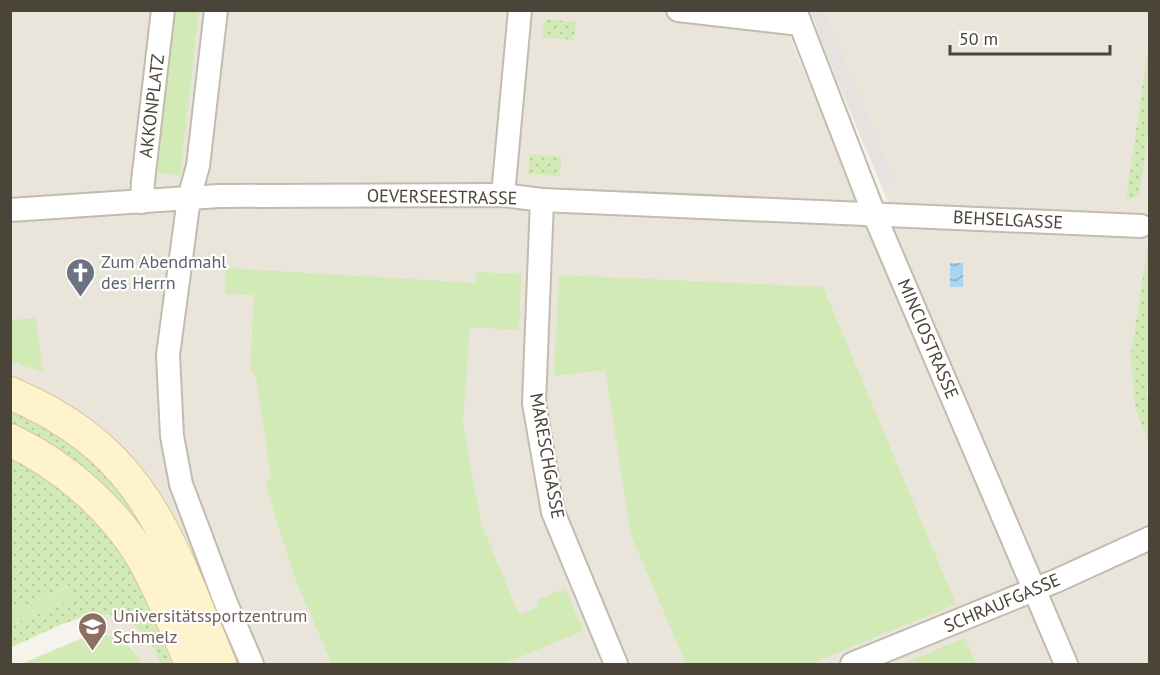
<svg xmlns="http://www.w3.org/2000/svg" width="1160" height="675" font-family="'PT Sans',sans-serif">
<defs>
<pattern id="grass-dots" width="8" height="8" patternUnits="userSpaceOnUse" patternTransform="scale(1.5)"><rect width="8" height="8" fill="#d2eab5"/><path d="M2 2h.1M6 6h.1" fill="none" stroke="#b6ca9c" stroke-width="1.8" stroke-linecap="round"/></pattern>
<pattern id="water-waves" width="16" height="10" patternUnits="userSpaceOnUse" patternTransform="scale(1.5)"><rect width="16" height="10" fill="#a9d4f2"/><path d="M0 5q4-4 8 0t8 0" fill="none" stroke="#8caec5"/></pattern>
</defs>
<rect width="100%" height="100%" fill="#f6f3ec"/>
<path fill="#eae5da" d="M11,11H779L867,222L897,223L826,55L811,11H1149V664H142L132,648L125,642L106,634L91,603L11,468Z"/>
<g fill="url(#grass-dots)">
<path d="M545,19L576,22L574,40L542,37Z"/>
<path d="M1149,42L1150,121L1139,195L1128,201L1126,200Z"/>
<path d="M530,154L561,157L560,176L528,174Z"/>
<path d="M1150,234V387L1146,392L1149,400V441L1135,407L1131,353Z"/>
<path d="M10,408L32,417L94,460L144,521L166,579L11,427Z"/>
<path d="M10,454L54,480L117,541L156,616L163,645L171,664H161C126,582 73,621 12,647L11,625L75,598L69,586L11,611Z"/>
</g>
<g fill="#d2eab5">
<path d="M174,11H199L180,175L156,173Z"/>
<path d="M226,268L476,283L477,272L521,274L519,330L470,327L463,422L471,468L481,523L519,615L539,607L537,600L565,588L583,631L503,664H332L296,581L265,484L271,478L256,376L250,369L254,295L225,294Z"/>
<path d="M559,275L823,287L956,604L810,664H686L631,535L605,370L554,376Z"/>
<path d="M36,318L43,373L11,361V320Z"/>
<path d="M70,586L75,598L11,625V611Z"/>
<path d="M94,633C117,635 131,644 142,664H21Z"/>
<path d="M965,638L976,664H902Z"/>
</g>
<path fill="#e5e3e0" d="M810,11H824L895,183L883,187Z"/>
<rect fill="url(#water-waves)" x="950" y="263" width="13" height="24"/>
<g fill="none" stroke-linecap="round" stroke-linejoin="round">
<defs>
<g id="minor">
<path d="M216,10L198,166L189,198L168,355L172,436L181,484L225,601L252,664"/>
<path d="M678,10L800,24"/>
<path d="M795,10L874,214L1066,664"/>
<path d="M503,195L520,10"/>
<path d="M542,200L534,403L553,512L616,664"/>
<path d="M142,202L143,181L163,10"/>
<path d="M10,210L219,196L503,195L542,200L1141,226"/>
<path d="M852,664L1058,580L1150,538"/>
</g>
<g id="secondary">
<path d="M10,393C147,451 168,539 220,664"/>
<path d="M10,440C63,465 114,509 143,559C162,593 176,629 191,664"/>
</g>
</defs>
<use href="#minor" stroke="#c2bbae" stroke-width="26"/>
<use href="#secondary" stroke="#d6c79b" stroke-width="34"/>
<use href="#minor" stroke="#fff" stroke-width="22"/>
<use href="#secondary" stroke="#fff3cd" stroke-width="32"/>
</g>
<defs>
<symbol id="church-pin" viewBox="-11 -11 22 30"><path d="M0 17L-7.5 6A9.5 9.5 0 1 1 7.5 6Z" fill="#6b7280" stroke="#fff"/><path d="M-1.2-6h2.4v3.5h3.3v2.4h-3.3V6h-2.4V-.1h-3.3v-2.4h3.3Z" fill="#fff"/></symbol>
<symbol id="university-pin" viewBox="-11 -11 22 30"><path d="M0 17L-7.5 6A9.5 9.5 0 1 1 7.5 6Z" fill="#8d6e63" stroke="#fff"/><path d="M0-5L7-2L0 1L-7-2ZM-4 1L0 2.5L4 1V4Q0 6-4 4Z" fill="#fff"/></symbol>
</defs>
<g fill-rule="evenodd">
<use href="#church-pin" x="64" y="256" width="33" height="45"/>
<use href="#university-pin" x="76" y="610" width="33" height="45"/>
</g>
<g text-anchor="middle" stroke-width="4.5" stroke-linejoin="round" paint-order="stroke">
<g font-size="18" fill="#4b4439" stroke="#fff">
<text transform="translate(152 106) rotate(-83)" y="6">AKKONPLATZ</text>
<text transform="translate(442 197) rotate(1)" y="6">OEVERSEESTRASSE</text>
<text transform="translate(1008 220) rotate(3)" y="6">BEHSELGASSE</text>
<text transform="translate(928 339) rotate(67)" y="6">MINCIOSTRASSE</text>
<text transform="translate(547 456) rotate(80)" y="6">MARESCHGASSE</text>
<text transform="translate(1002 603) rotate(-23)" y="6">SCHRAUFGASSE</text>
</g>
<g font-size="18" fill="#5b616d" stroke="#fff" text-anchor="start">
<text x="101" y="268">Zum Abendmahl<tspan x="101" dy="21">des Herrn</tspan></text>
</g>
<g font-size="18" fill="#785e54" stroke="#fff" text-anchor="start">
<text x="113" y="622">Universitätssportzentrum<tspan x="113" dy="21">Schmelz</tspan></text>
</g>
</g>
<rect width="1160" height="675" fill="none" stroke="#4b4439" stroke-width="24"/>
<path d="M950 45v9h160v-9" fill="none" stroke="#4b4439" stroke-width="3"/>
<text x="959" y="45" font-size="18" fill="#4b4439" stroke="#ffffff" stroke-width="4.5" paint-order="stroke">50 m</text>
</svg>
